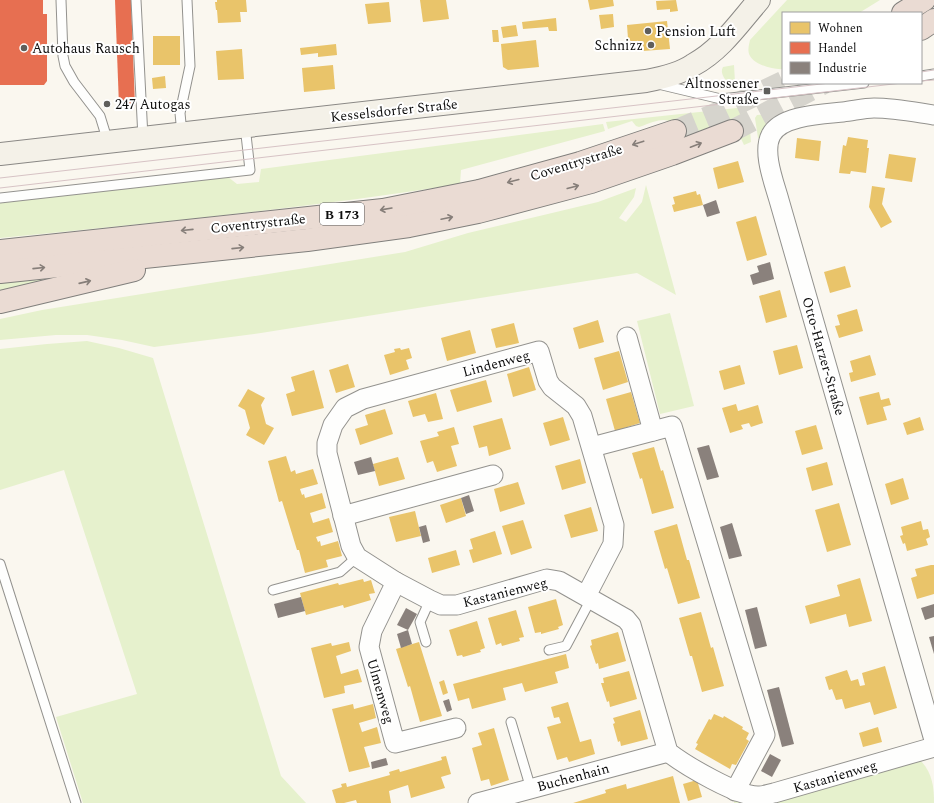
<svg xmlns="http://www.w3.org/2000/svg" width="934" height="803" font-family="Spectral,serif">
<rect width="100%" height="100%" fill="#faf7ef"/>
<g fill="#e6f1cd">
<path d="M787,0H880L859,13H783V69C774,70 755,65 750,56C747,51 749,45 750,40Z"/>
<path d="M734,65L735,82H733V85H737V81H742L743,87C739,87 736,88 732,86C726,82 719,73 723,67Z"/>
<path d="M746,107L747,117H749L751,142L744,145L736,128L725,123H719L685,137C670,114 663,118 639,127L636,126L632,121L608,129L606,122Z"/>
<path d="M781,113C769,119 764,125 760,138H758L755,118L757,115Z"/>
<path d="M603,124L605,131L461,170L460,184C308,208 153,223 0,238V203L228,177L237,184L259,182L261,169Z"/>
<path d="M646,185L676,295L637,273L261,333L154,347L122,340L87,335H56L0,340V319L42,310L405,252L468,233L598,202L636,188L634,197L619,218L626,222L642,202Z"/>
<path d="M92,271L0,295V281Z"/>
<path d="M670,313L694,406L660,414L637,321Z"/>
<path d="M87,341L119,348L153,358L281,776L306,803H83L56,717L137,694L64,470L0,490V349L47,344Z"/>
<path d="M918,758C932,771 934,785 934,803H734V796Z"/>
</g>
<g fill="#e9c46a">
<path d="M217,0H246L247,12H240L241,22L218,23L217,10H216L215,2H217Z"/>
<path d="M420,0H446L449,19L423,22Z"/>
<path d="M588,0H613L614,6L590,10Z"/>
<path d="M676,0L678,11L670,12V9L657,10L656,1Z"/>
<path d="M389,2L391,22L368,24L365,4Z"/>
<path d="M613,14L614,27L601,29L599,15Z"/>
<path d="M556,18L557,31H549L548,27L523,29L522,22Z"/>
<path d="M667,21L670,49L629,52L627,25Z"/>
<path d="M516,25L518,36L503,38L501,27Z"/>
<path d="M492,30H498L499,42H493Z"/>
<rect x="153" y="36" width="27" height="29"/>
<path d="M536,40L539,67L508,70L503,67L501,44Z"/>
<path d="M336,44L337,55L318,57V53L301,55L300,48Z"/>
<path d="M242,49L244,79L218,80L216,51Z"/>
<path d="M333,65L335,89L304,92L302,68Z"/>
<path d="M165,76L166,88L153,89L152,78Z"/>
<path d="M848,137L868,140L867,148H869L866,173L851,171L850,174L839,173L843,145L846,146Z"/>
<path d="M797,138L821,141L819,161L795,158Z"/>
<path d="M889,154L916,158L912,182L885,178Z"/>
<path d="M738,161L744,182L718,189L713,168Z"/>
<path d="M872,186L885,188L882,204L892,222L881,228L869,207Z"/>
<path d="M696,191L697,195L700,194L703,205L674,212L672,205L675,204L673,197Z"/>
<path d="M756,216L767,255L747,261L736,222Z"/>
<path d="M845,266L851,287L830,293L824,272Z"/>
<path d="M780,290L787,317L766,323L759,296Z"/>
<path d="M857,309L863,331L839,338L835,326L840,325L837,315Z"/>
<path d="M598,320L604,342L579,349L573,328Z"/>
<path d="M514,323L519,343L496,348L491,329Z"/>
<path d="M470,330L476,353L447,361L441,338Z"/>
<path d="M797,345L803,368L779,375L773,351Z"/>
<path d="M400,348L401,350L409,348L412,358L406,360L409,369L390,375L384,355L395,352L394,349Z"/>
<path d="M619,351L628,382L603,390L594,358Z"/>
<path d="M870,355L876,375L851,382L849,373L853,372L850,361Z"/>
<path d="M348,364L355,387L336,393L329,370Z"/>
<path d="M740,365L745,384L724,390L719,371Z"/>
<path d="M529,367L536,390L513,397L507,374Z"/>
<path d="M314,370L324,408L292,416L286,394L295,391L291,377Z"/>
<path d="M486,380L492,402L457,412L450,390Z"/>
<path d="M248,389L265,398L261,405L266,424L274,428L264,445L246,435L250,428L245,410L238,406Z"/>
<path d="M631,392L640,423L615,431L606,399Z"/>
<path d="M879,392L881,400L889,398L891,405L883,407L887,420L867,425L859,397Z"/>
<path d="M436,393L443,419L428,422L425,414L413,417L408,401Z"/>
<path d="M736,404L738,411L758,405L763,423L751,427L749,423L741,425L743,429L730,433L722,408Z"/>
<path d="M385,409L393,434L360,445L355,429L368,425L365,415Z"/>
<path d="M563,417L570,440L550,446L543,423Z"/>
<path d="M920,417L924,430L907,435L903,423Z"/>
<path d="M502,418L511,449L489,456L487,446L479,448L473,426Z"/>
<path d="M816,425L823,449L802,455L795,431Z"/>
<path d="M454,427L459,444L451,446L457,466L437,472L433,461L427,463L420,441L439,436L437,432Z"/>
<path d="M654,447L661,471L663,470L674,508L652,514L642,478L640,479L632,453Z"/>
<path d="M286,456L291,472L295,470L296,474L313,469L318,484L300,489L302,495L304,494L305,498L322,493L326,508L310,513L313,523L329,518L333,532L316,537L318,542L320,541L321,546L338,541L342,556L326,560L328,567L305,573L299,550H297L282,501L279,502L268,461Z"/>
<path d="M398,457L405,479L379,486L373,464Z"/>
<path d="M580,459L586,483L562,490L555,466Z"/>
<path d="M827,462L833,485L812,491L806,468Z"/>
<path d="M903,478L909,499L891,505L885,484Z"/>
<path d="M518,482L525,504L500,512L494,489Z"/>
<path d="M461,498L466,516L446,523L440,505Z"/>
<path d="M839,503L851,545L827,552L815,510Z"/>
<path d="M591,507L598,531L571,538L564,515Z"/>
<path d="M415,511L421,536L396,542L389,517Z"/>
<path d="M523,520L532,548L511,555L502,526Z"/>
<path d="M921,521L923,530L928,529L930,537L926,539L928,545L907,551L905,543L903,544L900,536L903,535L901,527Z"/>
<path d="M677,524L687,560H689L700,598L678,604L667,568L665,569L654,531Z"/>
<path d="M495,531L502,554L473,563L469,550L473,549L470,539Z"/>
<path d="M456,550L460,565L432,573L428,558Z"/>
<path d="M931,565H934V594L917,599L911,578L917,576L915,569Z"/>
<path d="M860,578L872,621L849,627L846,614L810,624L805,606L840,596L837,585Z"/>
<path d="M363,579L364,582L371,580L375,593L369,594L371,600L344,608L343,605L306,615L300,593L338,583L339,585Z"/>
<path d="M556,599L563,625L558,627L559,629L541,634V632L535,633L528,607Z"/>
<path d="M516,610L524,637L519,638L520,641L502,646L501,643L496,645L488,618Z"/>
<path d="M701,612L711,648L713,647L724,686L702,692L692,656H690L679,618Z"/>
<path d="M477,621L485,648L480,650L481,652L463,657L462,655L457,656L449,630Z"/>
<path d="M618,632L626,661L599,669L598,663L596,664L590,646L592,645L591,640Z"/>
<path d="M349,642L351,651L336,656L341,674L358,669L362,682L344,686L345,693L324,698L311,648L331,643L332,646Z"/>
<path d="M419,642L442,716L420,722L410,686L408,687L396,649Z"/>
<path d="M566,654L569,668L555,672L558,683L525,692L522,683L503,688L506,700L472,709L469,698L458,701L453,684Z"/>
<path d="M885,666L897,708L874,715L870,702L845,709L842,699L836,700L832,689L829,690L825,677L847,670L851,681L858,679L860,686L865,685L862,673Z"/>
<path d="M629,671L637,699L610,707L609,701L607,702L601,683H604L603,678Z"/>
<path d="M444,680L448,693L443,695L439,682Z"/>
<path d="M568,702L580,742L591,739L595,754L569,762L567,757L557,760L547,727L561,723L559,717L554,718L551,707Z"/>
<path d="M353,704L354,709L373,704L376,718L359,723L362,732L377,727L381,743L364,747L370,767L349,772L332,709Z"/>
<path d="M640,710L648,739L621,746L620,741L618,742L613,724L615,723L613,718Z"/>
<path d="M714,714L723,718L724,716L743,727L742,729L749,733L746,739L749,741L736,765L732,764L730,769L695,749L698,744L696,743L709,719L711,720Z"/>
<path d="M878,727L882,742L863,747L859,733Z"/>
<path d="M494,728L509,780L491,786L489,779L481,781L472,748L482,745L478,733Z"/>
<path d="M446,756L451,774L441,777L445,788L411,798L408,785L389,791L391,803H357L356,800L344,803H336L332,790L342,787L341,784L346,783L347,787L390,775L389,772L399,769L400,772L442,760L441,757Z"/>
<path d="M673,776L680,803H573L606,793L605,790L626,784L627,789Z"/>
<path d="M697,780L702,797L688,801L683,784Z"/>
</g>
<g fill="#e76f51">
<path d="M0,0H43V14H47V81L44,85H0Z"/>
<path d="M115,0H131L135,106H119Z"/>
</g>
<g fill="#8a817c">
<path d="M716,200L720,213L707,217L703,205Z"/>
<path d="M770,262L774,279L753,285L750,275L759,272L757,266Z"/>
<path d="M709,445L719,477L707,480L697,448Z"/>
<path d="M371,457L375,471L358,475L354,462Z"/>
<path d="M469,495L474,511L466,514L461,498Z"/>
<path d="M732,523L742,556L729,559L720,527Z"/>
<path d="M426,525L430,541L423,543L419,527Z"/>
<path d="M301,597L305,611L278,618L274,604Z"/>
<path d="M934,604V617L925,620L921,608Z"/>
<path d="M757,607L767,646L755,649L745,610Z"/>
<path d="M406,608L417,614L408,630L397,625Z"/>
<path d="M408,630L412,644L401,648L397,634Z"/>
<path d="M934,636V654L929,637Z"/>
<path d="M779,687L794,744L782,747L767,690Z"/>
<path d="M449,699L452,710L447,712L443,701Z"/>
<path d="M770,754L781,760L772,777L761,771Z"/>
<path d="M386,758L388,765L372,769L371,762Z"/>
</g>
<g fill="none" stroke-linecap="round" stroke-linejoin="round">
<g stroke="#d6d4cd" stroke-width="22" stroke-dasharray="22 11" stroke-linecap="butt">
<path d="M675,131L718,113L783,82"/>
<path d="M732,131L824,83"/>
</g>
<defs>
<g id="lane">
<path d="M61,0L63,56L65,66L74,82L100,116L108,142"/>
<path d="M136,0L143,138"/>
<path d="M921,76L934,74"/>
<path d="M658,84L721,99L864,83"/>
<path d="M182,134L180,113L190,66L187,0"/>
<path d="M0,198L250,170L245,126"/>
<path d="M0,564L76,803"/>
<path d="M273,590L340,572L357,557"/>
<path d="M426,642L420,622L430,600"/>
<path d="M549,650L566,646L591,599"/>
<path d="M511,722L531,789"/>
</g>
<g id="street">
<path d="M934,115C914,112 894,108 874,108C864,108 853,111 843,112C824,114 781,115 771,135C762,152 774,182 779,200L934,740"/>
<path d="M627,337L653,431"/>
<path d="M592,447L672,426L765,735L735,791"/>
<path d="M343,516L493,475"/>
<path d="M396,582L372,631L369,647L395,743L456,728"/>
<path d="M586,596L613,544L614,525L582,416L576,406L552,387L548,381L539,351L363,399L345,408L333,425L327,443V453L351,546L357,557L396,582L430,600L441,605H457L547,579L559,581L626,619L631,625L668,752C685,765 738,797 759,796C764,796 769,794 774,793L934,747"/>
<path d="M478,803L668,752"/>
</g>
<path id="secondary" d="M0,154L646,81C662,78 680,74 693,65C721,50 739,23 759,0"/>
<g id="highway">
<path d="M903,13L924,0"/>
<path d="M921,29L934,20"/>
<path d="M0,251L383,210L479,191L580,163L675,131"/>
<path d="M0,272L307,240L409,226L478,212L591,182L672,154L732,131"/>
<path d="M0,302L134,270"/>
</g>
</defs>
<use href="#lane" stroke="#93928e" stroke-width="11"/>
<use href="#street" stroke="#93928e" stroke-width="21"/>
<use href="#secondary" stroke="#8a8885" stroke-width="24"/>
<use href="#highway" stroke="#807f7c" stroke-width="24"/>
<use href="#lane" stroke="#fefefd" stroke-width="9"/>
<use href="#street" stroke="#fefefd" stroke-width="19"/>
<use href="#secondary" stroke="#f4f1e8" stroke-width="22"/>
<use href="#highway" stroke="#eadbd3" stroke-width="22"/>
<g stroke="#d7c3c5" stroke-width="1">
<path d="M921,72L934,70"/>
<path d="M921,81L934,80"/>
<path d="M0,178L830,83"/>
<path d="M0,188L902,83"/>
</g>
</g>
<defs><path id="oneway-shaft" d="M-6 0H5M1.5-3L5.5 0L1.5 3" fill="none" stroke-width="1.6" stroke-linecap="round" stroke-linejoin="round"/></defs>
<g stroke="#867e79">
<use href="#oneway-shaft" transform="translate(638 143) rotate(162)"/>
<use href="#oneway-shaft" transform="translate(696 145) rotate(-21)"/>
<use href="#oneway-shaft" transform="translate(513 181) rotate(165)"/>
<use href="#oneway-shaft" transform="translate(573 187) rotate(-15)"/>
<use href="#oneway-shaft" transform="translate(386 209) rotate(170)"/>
<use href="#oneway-shaft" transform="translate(447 218) rotate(-12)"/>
<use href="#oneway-shaft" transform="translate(187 230) rotate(174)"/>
<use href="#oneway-shaft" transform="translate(238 248) rotate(-6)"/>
<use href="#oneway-shaft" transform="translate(39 268) rotate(-6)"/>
<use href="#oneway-shaft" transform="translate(85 282) rotate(-13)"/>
</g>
<g fill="#5f5e5b" stroke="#fff" stroke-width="1.5">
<circle cx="648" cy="31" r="4"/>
<circle cx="651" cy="45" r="4"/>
<circle cx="24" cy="48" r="4"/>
<rect x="763" y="87" width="8" height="8" rx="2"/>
<circle cx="107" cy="104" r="4"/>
</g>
<g text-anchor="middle" stroke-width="4" stroke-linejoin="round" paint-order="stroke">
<rect fill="#fff" stroke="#555" stroke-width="1" x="320" y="203" width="44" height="22" rx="3"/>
<g font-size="13" font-weight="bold" fill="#0c0c0c">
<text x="342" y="219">B 173</text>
</g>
<g font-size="14" fill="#0c0c0c" stroke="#fff" text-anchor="start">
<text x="656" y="36">Pension Luft</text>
<text x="643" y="50" text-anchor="end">Schnizz</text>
<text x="32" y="53">Autohaus Rausch</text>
<text x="759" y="88" text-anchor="end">Altnossener<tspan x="759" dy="16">Straße</tspan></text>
<text x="115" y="109">247 Autogas</text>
</g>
<g font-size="14" fill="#0c0c0c" stroke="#fff">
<text transform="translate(394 110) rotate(-6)" y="5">Kesselsdorfer Straße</text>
<text transform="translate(576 162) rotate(-17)" y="5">Coventrystraße</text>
<text transform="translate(258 223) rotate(-6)" y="5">Coventrystraße</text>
<text transform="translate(824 356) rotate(74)" y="5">Otto-Harzer-Straße</text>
<text transform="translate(496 363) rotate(-15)" y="5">Lindenweg</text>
<text transform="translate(505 592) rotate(-14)" y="5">Kastanienweg</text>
<text transform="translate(381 691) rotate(74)" y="5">Ulmenweg</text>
<text transform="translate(835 776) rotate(-16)" y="5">Kastanienweg</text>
<text transform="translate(573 777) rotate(-15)" y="5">Buchenhain</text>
</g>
</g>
<rect x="782" y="12" width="140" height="72" fill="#ffffff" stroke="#9e9e9e"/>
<rect x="790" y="22" width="20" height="12" fill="#e9c46a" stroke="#9e9e9e"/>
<text x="818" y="32" font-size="12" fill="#0c0c0c">Wohnen</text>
<rect x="790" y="42" width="20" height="12" fill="#e76f51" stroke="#9e9e9e"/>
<text x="818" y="52" font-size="12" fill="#0c0c0c">Handel</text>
<rect x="790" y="62" width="20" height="12" fill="#8a817c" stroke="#9e9e9e"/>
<text x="818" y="72" font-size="12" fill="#0c0c0c">Industrie</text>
</svg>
